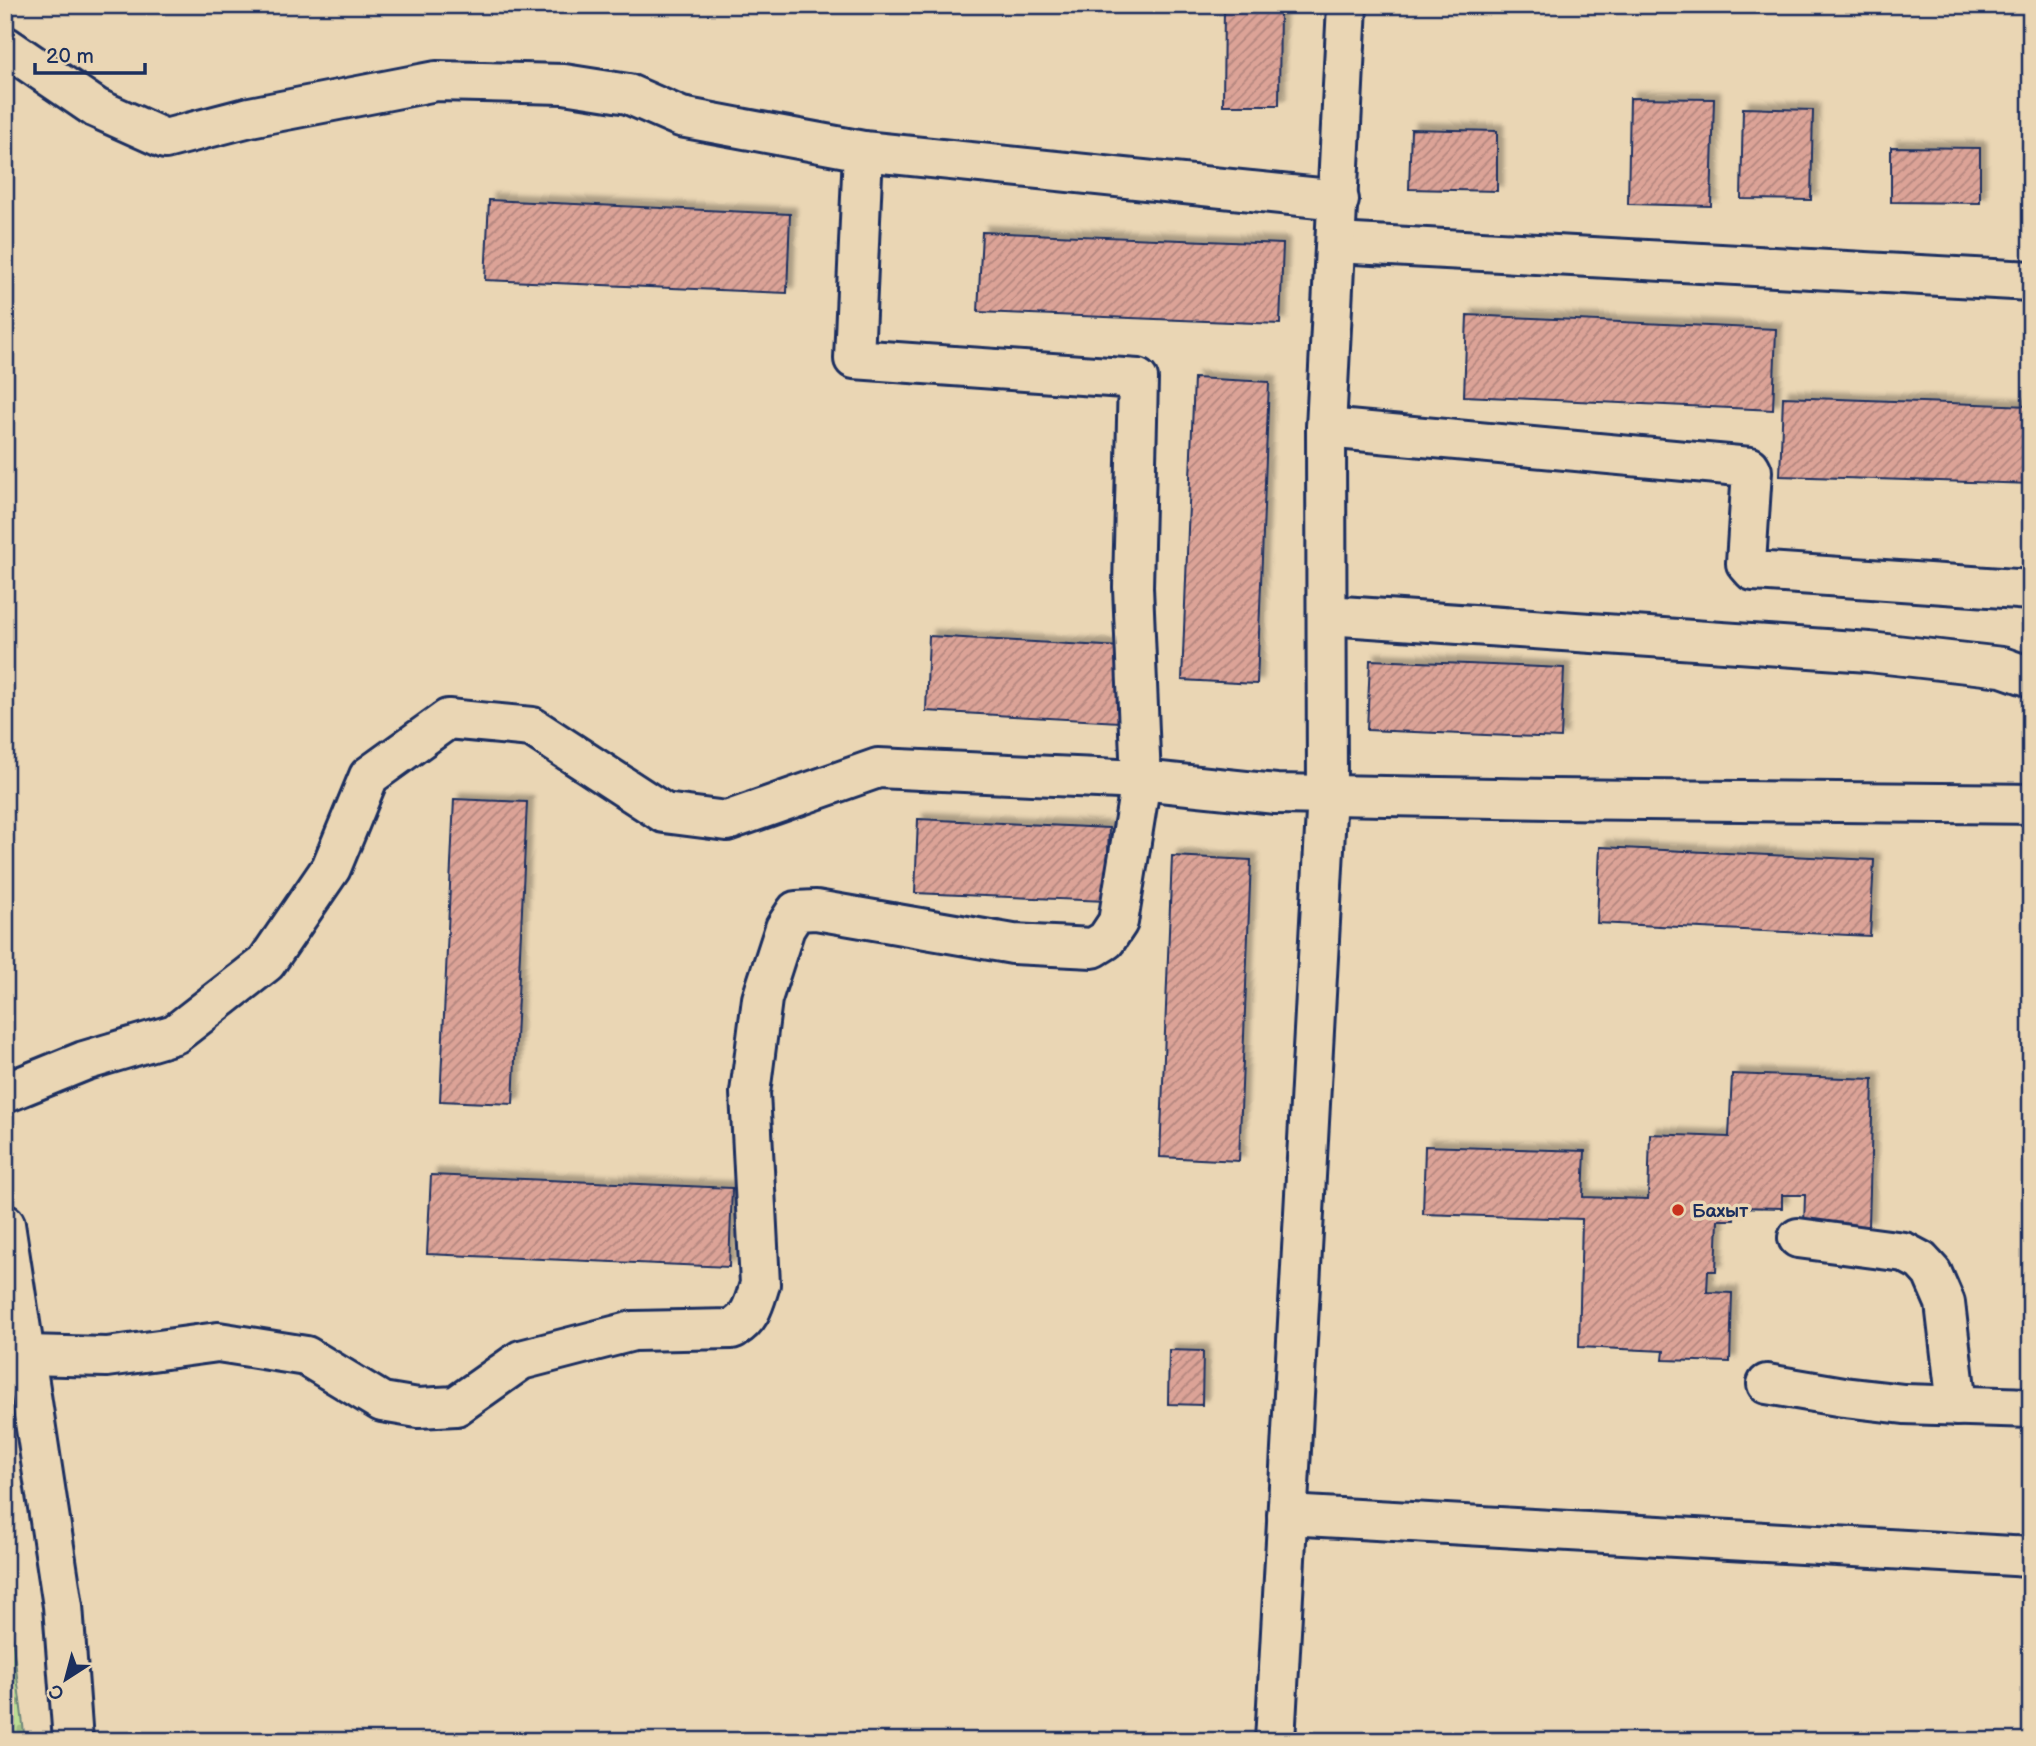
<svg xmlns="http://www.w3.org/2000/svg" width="2036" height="1746" font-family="'Balsamiq Sans',sans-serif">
<defs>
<pattern id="cemetery-stones" width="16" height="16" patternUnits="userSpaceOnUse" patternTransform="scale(1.75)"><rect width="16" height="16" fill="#bddd95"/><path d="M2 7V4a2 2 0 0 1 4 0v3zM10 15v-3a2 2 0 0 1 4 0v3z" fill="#a2be83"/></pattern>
<pattern id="building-hatch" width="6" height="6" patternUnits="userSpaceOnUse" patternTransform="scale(1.75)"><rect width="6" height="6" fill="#dca397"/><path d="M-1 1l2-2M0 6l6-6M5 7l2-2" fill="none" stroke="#b2857e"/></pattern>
<filter id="shadow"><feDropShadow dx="6" dy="-6" stdDeviation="2" flood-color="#0004"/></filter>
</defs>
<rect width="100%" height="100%" fill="#ead6b4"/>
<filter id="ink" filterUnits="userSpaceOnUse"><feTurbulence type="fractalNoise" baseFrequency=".0143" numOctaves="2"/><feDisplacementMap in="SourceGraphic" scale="14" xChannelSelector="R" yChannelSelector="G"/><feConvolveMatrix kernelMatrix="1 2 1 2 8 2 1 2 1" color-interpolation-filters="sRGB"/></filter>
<g filter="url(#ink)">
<path fill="url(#cemetery-stones)" stroke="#6c867a" stroke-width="2" d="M5,1579L25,1741H5Z"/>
<g fill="url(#building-hatch)" stroke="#1b2f5e" stroke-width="2" filter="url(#shadow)">
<path d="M1224,5H1280L1279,105H1223Z"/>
<path d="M1630,98L1714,99L1711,206L1628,204Z"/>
<path d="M1743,108L1813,110L1811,200L1741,199Z"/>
<path d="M1411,129L1497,131V191L1409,189Z"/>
<path d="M1891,147L1980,148V203L1891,202Z"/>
<rect x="2027" y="157" width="4" height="50"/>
<path d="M489,200L790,214L787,293L485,280Z"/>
<path d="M982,232L1283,244L1280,324L978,312Z"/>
<path d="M1467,315L1776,329L1773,410L1464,396Z"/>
<path d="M1194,378L1269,382L1257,684L1182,680Z"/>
<path d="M1783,397L2031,406V484L1780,476Z"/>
<path d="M929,636L1122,647L1119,722L926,711Z"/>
<path d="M1370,660L1564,668L1561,738L1367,730Z"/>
<path d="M454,799L527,802L513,1104L440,1101Z"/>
<path d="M918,819L1109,828L1106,901L915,893Z"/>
<path d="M1600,847L1874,860L1870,936L1597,923Z"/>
<path d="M1172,856L1251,860L1239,1161L1160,1157Z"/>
<path d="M1732,1074L1873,1079L1869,1227L1804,1225L1805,1195H1782V1208L1734,1207V1220H1718L1716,1271H1708L1707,1292L1732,1293L1730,1362L1663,1360L1664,1351L1579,1347L1582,1219L1423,1214L1425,1146L1585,1151L1583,1197L1648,1199L1650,1134L1729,1137Z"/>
<path d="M431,1175L732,1188L729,1267L427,1254Z"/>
<path d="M1169,1350L1203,1351L1202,1405L1168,1404Z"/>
</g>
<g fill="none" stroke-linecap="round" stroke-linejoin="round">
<defs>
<g id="minor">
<path d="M5,46L96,108L165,139L250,117L436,81L564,84L628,94L681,117L863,151L1339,200"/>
<path d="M1336,243L2031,281"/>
<path d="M1326,428L1750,467L1752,471L1746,563L1753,571L2031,590"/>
<path d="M1327,615L1869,652L2002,667L2031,677"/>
<path d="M5,1093L84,1061L175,1034L266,963L331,868L369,776L448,719L532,727L664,813L727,821L878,768L1141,780L1276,794L1551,799L2031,804"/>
<path d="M5,1224L63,1606L73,1741"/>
<path d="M1798,1238L1904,1252L1921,1261L1932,1273L1945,1303L1957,1406"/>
<path d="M25,1355L107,1357L218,1342L306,1356L382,1402L418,1408L456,1406L521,1360L633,1331L732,1329C751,1319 754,1303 760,1284L750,1093L762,999L785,928L796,911L816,910L1013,944L1093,948L1106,940L1118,922L1141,780L1133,587L1138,379L854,359L863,151"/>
<path d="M1767,1384L1844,1397L1904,1404L2031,1408"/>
<path d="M1287,1515L2031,1557"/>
<path d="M1275,1741L1327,794L1326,428L1347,5"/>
</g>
</defs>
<use href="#minor" stroke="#1b2f5e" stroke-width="44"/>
<use href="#minor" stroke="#ead6b4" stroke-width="38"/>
</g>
</g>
<circle fill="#c8321e" stroke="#ead6b4" stroke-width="2.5" cx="1678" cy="1210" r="7"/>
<g text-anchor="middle" stroke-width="7" stroke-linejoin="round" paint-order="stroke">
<g font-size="19" font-weight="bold" fill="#1b2f5e" stroke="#ead6b4" text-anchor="start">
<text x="1692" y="1217">Бахыт</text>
</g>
</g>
<rect width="2036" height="1746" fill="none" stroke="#ead6b4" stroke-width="28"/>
<rect x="14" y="14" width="2008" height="1718" fill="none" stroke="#1b2f5e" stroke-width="2.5" filter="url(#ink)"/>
<g transform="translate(66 1679) rotate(216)" stroke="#ead6b4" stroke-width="5" paint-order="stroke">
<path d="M0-5L12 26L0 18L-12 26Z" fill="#1b2f5e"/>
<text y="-10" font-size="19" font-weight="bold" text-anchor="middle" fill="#1b2f5e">С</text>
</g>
<path d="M35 63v10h110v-10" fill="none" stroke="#1b2f5e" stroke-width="3.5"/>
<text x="46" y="63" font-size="21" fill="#1b2f5e" stroke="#ead6b4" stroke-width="5" paint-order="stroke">20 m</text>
</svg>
